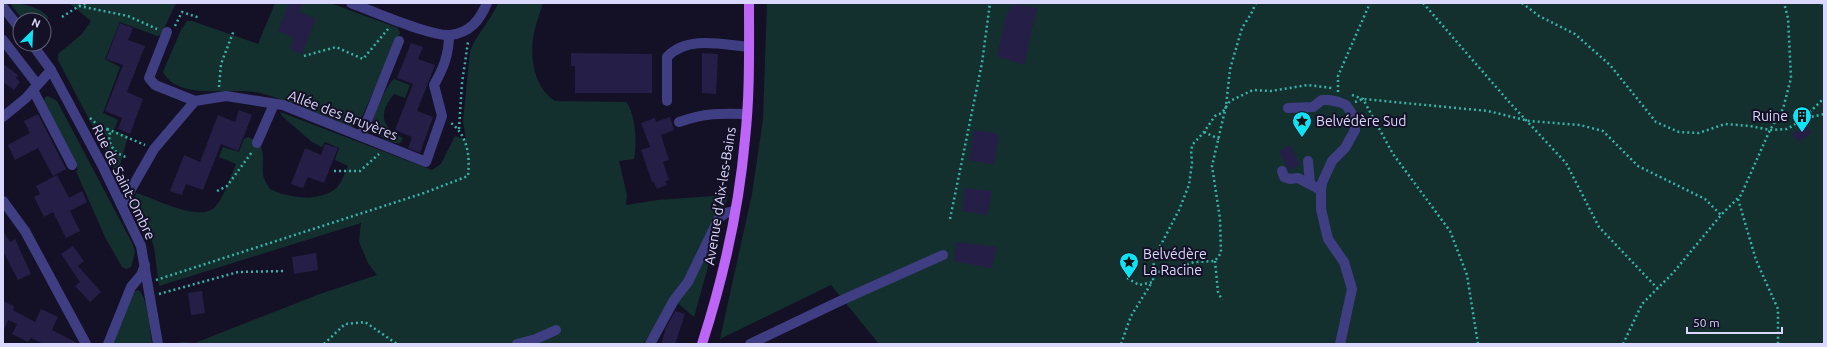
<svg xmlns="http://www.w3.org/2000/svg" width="1827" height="347" font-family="Ubuntu,sans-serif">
<rect width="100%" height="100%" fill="#141126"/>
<g fill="#14302e">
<path d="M10,3C22,3 40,7 48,17L44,30V20H23Z"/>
<path d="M69,3H176L161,35L157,36L120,22L105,59L120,67L103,113L118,120L114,130L128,136L120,165V182L102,144L58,60V54L82,34L91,21Z"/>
<path d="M275,3H330L398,28L400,33L359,123L352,127C322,116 291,101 260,93C232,86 179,102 163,72L181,30L187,21H192L258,44Z"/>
<path d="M498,3H543C540,13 536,23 534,33C529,56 534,88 555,101L626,102C636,114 637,144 634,159L619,161L627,195L626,205L658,200L728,195L694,317L674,300L643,344H171L183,342L195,343L320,294L377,275L368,263L359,242L361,223L159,286L154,247L149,232L132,204L136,193C155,198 200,224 216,206C224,197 231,175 236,164L219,157L223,147L239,152L244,139L248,137C269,144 261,159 263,175C264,180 267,184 270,189C288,198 316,202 334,190C341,185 344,175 348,166L335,160L339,148L325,142L322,147L312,142L282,116L280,112L432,170L441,164L455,136L466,139L463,122L470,51C477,33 491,21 498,3Z"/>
<path d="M767,3H1824V344H879L831,285L720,339L752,194L763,119Z"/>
<path d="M394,79L410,85L405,98L394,94C378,113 381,127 403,138L400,143C395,144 390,142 385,139C379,136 375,131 373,125C372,116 387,84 394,79Z"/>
<path d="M48,96L57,101L132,243L135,252L131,267L126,269L122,267L105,237L76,171L78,170L47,112L44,102L45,97Z"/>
<path d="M138,290C148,295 150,333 152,344H112L134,292Z"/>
</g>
<g fill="#251e46">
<path d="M289,3H303L299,12L316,19L302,54L290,49L294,38L278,31Z"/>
<path d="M1016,4L1037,8L1024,65L997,56L1006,15H1008L1010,6L1015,7Z"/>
<path d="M120,23L133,28L128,40L145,46L127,92L143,99L130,134L118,129L122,118L105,111L123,65L106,59Z"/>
<path d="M411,43L423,47L418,59L435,65L417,111L433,117L420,153L408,148L412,137L395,130L413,84L397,78Z"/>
<path d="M571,53L652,54V93H575V66H571Z"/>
<path d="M702,53L718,54L716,94L702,93Z"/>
<path d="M3,64L18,75L16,78L20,82L14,90L3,82Z"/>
<path d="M239,110L252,115L238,151L221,144L203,190L186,184L182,195L170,191L184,155L200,162L218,115L235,122Z"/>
<path d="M38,114L66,169L53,176L38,148L15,160L8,145L30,133L24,121Z"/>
<path d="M670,117L674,130L661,135L669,160L663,162L669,180L665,181L667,185L657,189L654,182H652L641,150L650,147L641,123L655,118L656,122Z"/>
<path d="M1806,125L1812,133L1798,142L1792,134Z"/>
<path d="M974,130L999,134L994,164L969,160Z"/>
<path d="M325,144L338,148L324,183L308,177L303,188L291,184L305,148L321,155Z"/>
<path d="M1290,145L1300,165L1289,171L1279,151Z"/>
<path d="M57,175L69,198L82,191L87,202L70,211L80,231L66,238L53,212L44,217L34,197L40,194L36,186Z"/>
<path d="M965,188L992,191L987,215L962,211Z"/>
<path d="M3,231L10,242L15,239L31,274L18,280L3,251Z"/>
<path d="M956,242L997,247L992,268L954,261Z"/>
<path d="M73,246L84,261L78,266L101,292L90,302L75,286L80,282L61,254Z"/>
<path d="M316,253L318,270L294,274L292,257Z"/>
<path d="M202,291L205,313L191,315L188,293Z"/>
<path d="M3,301L14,306L13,310L35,322L41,309L58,317L52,330L79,344H44L31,338L28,342L12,334L17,324L8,320L3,332Z"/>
<path d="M675,311L685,314L675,344H661L666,328Z"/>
</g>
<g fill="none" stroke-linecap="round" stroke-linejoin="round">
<g stroke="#36b3a8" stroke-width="2.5" stroke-dasharray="2 3" stroke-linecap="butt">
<path d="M1423,3L1510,103L1566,163L1599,227L1658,289"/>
<path d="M1522,3L1539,16L1575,34L1610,65L1656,122L1679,132L1699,133L1725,124L1750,126L1770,130L1787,129L1802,120L1824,98"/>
<path d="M1821,3L1824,4"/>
<path d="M79,6L128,16L157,29"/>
<path d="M62,17L79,6L88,3"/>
<path d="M175,26L182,12L200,18"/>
<path d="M304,56L336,47L363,59L388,29"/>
<path d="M219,87L221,64L234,30"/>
<path d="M1338,92V76L1370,3"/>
<path d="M1352,95L1363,99L1393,154L1450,231L1467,275L1478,344"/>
<path d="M1355,102L1363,99L1488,111L1529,121L1580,125L1603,131L1638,166L1705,199L1721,215"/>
<path d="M90,118L100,127L107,129L110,134C107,145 116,154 126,157"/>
<path d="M1802,119L1824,114"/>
<path d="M107,129L145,145"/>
<path d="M459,129L462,83L468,42"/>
<path d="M1204,132L1219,139"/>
<path d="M334,171H360L379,154"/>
<path d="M217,191L227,186L252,152"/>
<path d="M1738,199L1756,260L1778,309V344"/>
<path d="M950,219L982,63L990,3"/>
<path d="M1215,261L1218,292L1222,300"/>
<path d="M1153,273L1181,267L1194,262L1215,261L1221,253L1220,219L1212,166L1226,106L1230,69L1242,28L1251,14L1256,3"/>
<path d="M1127,278L1139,285L1153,282L1154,258L1179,210L1189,185L1192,163L1191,150L1193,144L1204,132L1215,116L1222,113L1230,101L1253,90L1271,91L1308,85L1332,88"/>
<path d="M156,280L424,193L468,176C470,155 468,136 450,122"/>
<path d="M159,294L238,272L285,271"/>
<path d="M324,344L345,324L365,322L397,344"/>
<path d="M1121,344L1131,316L1152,282"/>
<path d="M1623,344L1642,304L1673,273L1721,215L1741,195L1770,130L1783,109L1791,78L1788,18L1784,3"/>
</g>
<g stroke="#3f3e83" stroke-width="10">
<path d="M351,3C372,11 431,37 450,35C470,33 480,20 487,3"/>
<path d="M3,7L20,29"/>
<path d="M167,32L149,78L155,85L195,101"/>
<path d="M3,40L37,84"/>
<path d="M32,44L51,70L103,167L141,246L158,344"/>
<path d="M33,90L72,165"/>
<path d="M667,101V57C688,35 723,45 749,47"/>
<path d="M1288,108L1313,107L1322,100H1329L1339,102L1346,105L1352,114L1355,130L1345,148L1332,161L1322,183L1321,190V209L1328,239L1344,262L1352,289L1340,344"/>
<path d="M3,117L26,98L51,70"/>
<path d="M679,122C705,113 720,113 747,114"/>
<path d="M361,136L399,41"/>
<path d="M257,143L274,104"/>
<path d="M1308,161L1310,184"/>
<path d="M1282,171L1284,177L1290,179L1298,178L1321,190"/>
<path d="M3,201L25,231L86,344"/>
<path d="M122,205L154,149L195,101L226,96L283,105L426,162L442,116L434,85C443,69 449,55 449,35"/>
<path d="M108,344L131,287L141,275L145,265"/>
<path d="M517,344L536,339L556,330"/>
<path d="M650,344L674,300L688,282L719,218L726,213L735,211"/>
<path d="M750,344L840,301L943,255"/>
</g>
<path stroke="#bc65f7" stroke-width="10" d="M702,344C723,279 739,208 745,139C750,94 749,49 749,3"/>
</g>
<defs>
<symbol id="building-pin" viewBox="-11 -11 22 30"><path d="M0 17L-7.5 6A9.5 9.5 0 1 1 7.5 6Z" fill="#0ee2f3" stroke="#141126"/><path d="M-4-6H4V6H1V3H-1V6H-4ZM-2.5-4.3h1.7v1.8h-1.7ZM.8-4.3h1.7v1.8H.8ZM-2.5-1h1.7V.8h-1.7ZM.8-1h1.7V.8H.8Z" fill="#111"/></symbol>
<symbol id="sight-pin" viewBox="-11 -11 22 30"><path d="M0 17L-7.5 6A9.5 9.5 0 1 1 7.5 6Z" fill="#0ee2f3" stroke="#141126"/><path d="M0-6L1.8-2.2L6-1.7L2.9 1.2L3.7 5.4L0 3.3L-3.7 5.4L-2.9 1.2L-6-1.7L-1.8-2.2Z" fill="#111"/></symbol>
</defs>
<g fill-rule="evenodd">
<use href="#building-pin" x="1791" y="105" width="22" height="30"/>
<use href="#sight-pin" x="1291" y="110" width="22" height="30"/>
<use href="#sight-pin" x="1118" y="251" width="22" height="30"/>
</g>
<g text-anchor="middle" stroke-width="4" stroke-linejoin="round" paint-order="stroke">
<g font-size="14" fill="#dbd8fd" stroke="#141126">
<text transform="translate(343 115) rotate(21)" y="5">Allée des Bruyères</text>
<text transform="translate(124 182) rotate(64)" y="5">Rue de Saint-Ombre</text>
<text transform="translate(720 196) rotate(-81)" y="5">Avenue d'Aix-les-Bains</text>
</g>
<g font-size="14" fill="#dbd8fd" stroke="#141126" text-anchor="start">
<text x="1788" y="121" text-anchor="end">Ruine</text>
<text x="1316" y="126">Belvédère Sud</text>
<text x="1143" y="259">Belvédère<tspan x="1143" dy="16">La Racine</tspan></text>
</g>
</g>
<rect width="1827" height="347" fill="none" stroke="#dbd8fd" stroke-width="8"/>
<g transform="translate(32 32) rotate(24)"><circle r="19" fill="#141126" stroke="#64617c"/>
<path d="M0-3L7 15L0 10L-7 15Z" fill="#0ee2f3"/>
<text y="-6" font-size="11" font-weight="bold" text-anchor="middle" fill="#dbd8fd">N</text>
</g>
<path d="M1687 327v6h95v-6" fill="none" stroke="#dbd8fd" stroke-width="2"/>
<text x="1693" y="327" font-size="12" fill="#dbd8fd" stroke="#141126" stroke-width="3" paint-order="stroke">50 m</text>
</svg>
